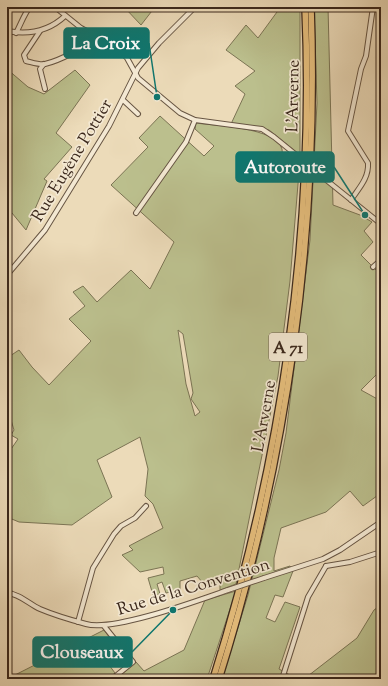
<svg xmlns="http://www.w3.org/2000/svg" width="388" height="686" font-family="'Sorts Mill Goudy',serif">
<rect width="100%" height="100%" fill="#ecdbb9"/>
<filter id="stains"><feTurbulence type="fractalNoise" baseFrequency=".005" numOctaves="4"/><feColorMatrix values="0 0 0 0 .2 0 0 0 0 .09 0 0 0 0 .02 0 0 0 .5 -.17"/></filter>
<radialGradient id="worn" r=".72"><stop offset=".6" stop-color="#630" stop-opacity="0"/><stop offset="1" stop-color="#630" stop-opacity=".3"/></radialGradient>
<g fill="#bbbf8d" stroke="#7b7454" fill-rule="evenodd">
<path d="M124,7H155L141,25Z"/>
<path d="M272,7H300V155L269,130L231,124L245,94L235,86L255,71L226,50L246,25L258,38L277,12Z"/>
<path d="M314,7H328L333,205L360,215L372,222L364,231L373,242L361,255L381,275V332L377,337L381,341V370L361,390L381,401V493L363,506L350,491L326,512L281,528L274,558V571L290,566L293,571L283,597L275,595L266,618L275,622L285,602L300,607L279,669L297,679H222L248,595L279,470L286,433L310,240L317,103Z"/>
<path d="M7,69L28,87L44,94L75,70L90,85L56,133L72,147L44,179L47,181L26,230L7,207Z"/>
<path d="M160,116L204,156L214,146L195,129L196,123C215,126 276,127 282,149C283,154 281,162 281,168L299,172L290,281L278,376L236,584L220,590V583H203L197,576L180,581V590L166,593L162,582L157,584L160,594L153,595L148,578L164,574L163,567L140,572L122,555L133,550L129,546L163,528L153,504L145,496L148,469L140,437L97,460L112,497L72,525L19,522L7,517V455L18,439L11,435L14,430L11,420L7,417V371L11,368L7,358L19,350L32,367L49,385L91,341L69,319L85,306L73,292L83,286L97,302L131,270L150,289L174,242L111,185L148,147L139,138ZM178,330L183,334L193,393L191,399L200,412L195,416L186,384Z"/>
<path d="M236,591L207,679H116L136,662L144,671L184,650L205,600Z"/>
<path d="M381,605V679H304L357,638L374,610Z"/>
<path d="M104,630L116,646L103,657L115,673L108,679H7Z"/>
</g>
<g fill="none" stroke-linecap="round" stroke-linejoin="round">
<defs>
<g id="minor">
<path d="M55,7L81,28L116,47L127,58L138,78L180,113L195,120L262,129L274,137L295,154"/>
<path d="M378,7L381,9"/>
<path d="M7,31C29,35 49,31 65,16"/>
<path d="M40,31L24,55L26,61C31,62 39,65 45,64C58,61 88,47 94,36"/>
<path d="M16,33C21,24 24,14 30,7"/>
<path d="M44,64L40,69L45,89"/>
<path d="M123,100L138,114"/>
<path d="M325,179L381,224"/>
<path d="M351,200C359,188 369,178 368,163L348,131L361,69L366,56L373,7"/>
<path d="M136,213L186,142L195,120"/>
<path d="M373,267L381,260"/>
<path d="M7,275L45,230L109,126L138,68L159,43L195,7"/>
<path d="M326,566L350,562L381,552"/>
<path d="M264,578L323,559L340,550L381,522"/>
<path d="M7,586L10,593"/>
<path d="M7,593C20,594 29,604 40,609C54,615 71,620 86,624C113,632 199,600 228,590"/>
<path d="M78,622L93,568L114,534L121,526L135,518L146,506"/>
<path d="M104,626L133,662L112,679"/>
<path d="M282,679L308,597L326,566"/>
</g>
<g id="highway">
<path d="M213,679C281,463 315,234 305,7"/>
<path d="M219,679C287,463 319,234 311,7"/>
</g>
</defs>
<use href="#minor" stroke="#675543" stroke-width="6"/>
<use href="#highway" stroke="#3b281c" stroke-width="8"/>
<use href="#minor" stroke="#f3e8d2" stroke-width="4"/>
<use href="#highway" stroke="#e6be7c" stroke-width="5.5"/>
<defs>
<g id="minor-bridge">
<path d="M295,154L325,179"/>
<path d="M228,590L264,578"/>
</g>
</defs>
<use href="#minor-bridge" stroke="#675543" stroke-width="6" stroke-linecap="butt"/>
<use href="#minor-bridge" stroke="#f3e8d2" stroke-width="4"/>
</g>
<g text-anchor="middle" stroke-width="3.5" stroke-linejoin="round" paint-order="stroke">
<rect fill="#f3e8d2" stroke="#726253" stroke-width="1" x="269" y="333" width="38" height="28" rx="3"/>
<g font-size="16" font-weight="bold" fill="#3b281c">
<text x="288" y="353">A 71</text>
</g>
<g font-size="17" fill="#3b281c" stroke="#f3e8d2">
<text transform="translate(292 96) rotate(-89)" y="6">L'Arverne</text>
<text transform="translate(71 160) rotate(-59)" y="6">Rue Eugène Pottier</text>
<text transform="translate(263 416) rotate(-80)" y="6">L'Arverne</text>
<text transform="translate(193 586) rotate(-17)" y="6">Rue de la Convention</text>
</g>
</g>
<path fill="none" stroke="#0f766e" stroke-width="1.5" d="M157 97L149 43M365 215L334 167M173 610L132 652"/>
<g fill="#0f766e" stroke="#f3e8d2" stroke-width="1.5">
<circle cx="157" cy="97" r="4"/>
<circle cx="365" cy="215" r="4"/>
<circle cx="173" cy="610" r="4"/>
</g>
<g fill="#0f766e" stroke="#0f766e" stroke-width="1.5">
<rect x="64" y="28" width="85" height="30" rx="4"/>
<rect x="236" y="152" width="98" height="30" rx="4"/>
<rect x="33" y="637" width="99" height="30" rx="4"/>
</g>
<g font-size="18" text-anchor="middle" font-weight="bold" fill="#fff">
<text x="106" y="49">La Croix</text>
<text x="285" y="173">Autoroute</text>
<text x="82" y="658">Clouseaux</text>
</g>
<rect width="388" height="686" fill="none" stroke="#ecdbb9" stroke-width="24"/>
<rect x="8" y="8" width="372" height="670" fill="none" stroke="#3b281c" stroke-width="2"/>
<rect x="12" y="12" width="364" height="662" fill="none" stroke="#3b281c"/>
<rect width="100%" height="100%" filter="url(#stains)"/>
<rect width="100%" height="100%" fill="url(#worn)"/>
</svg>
